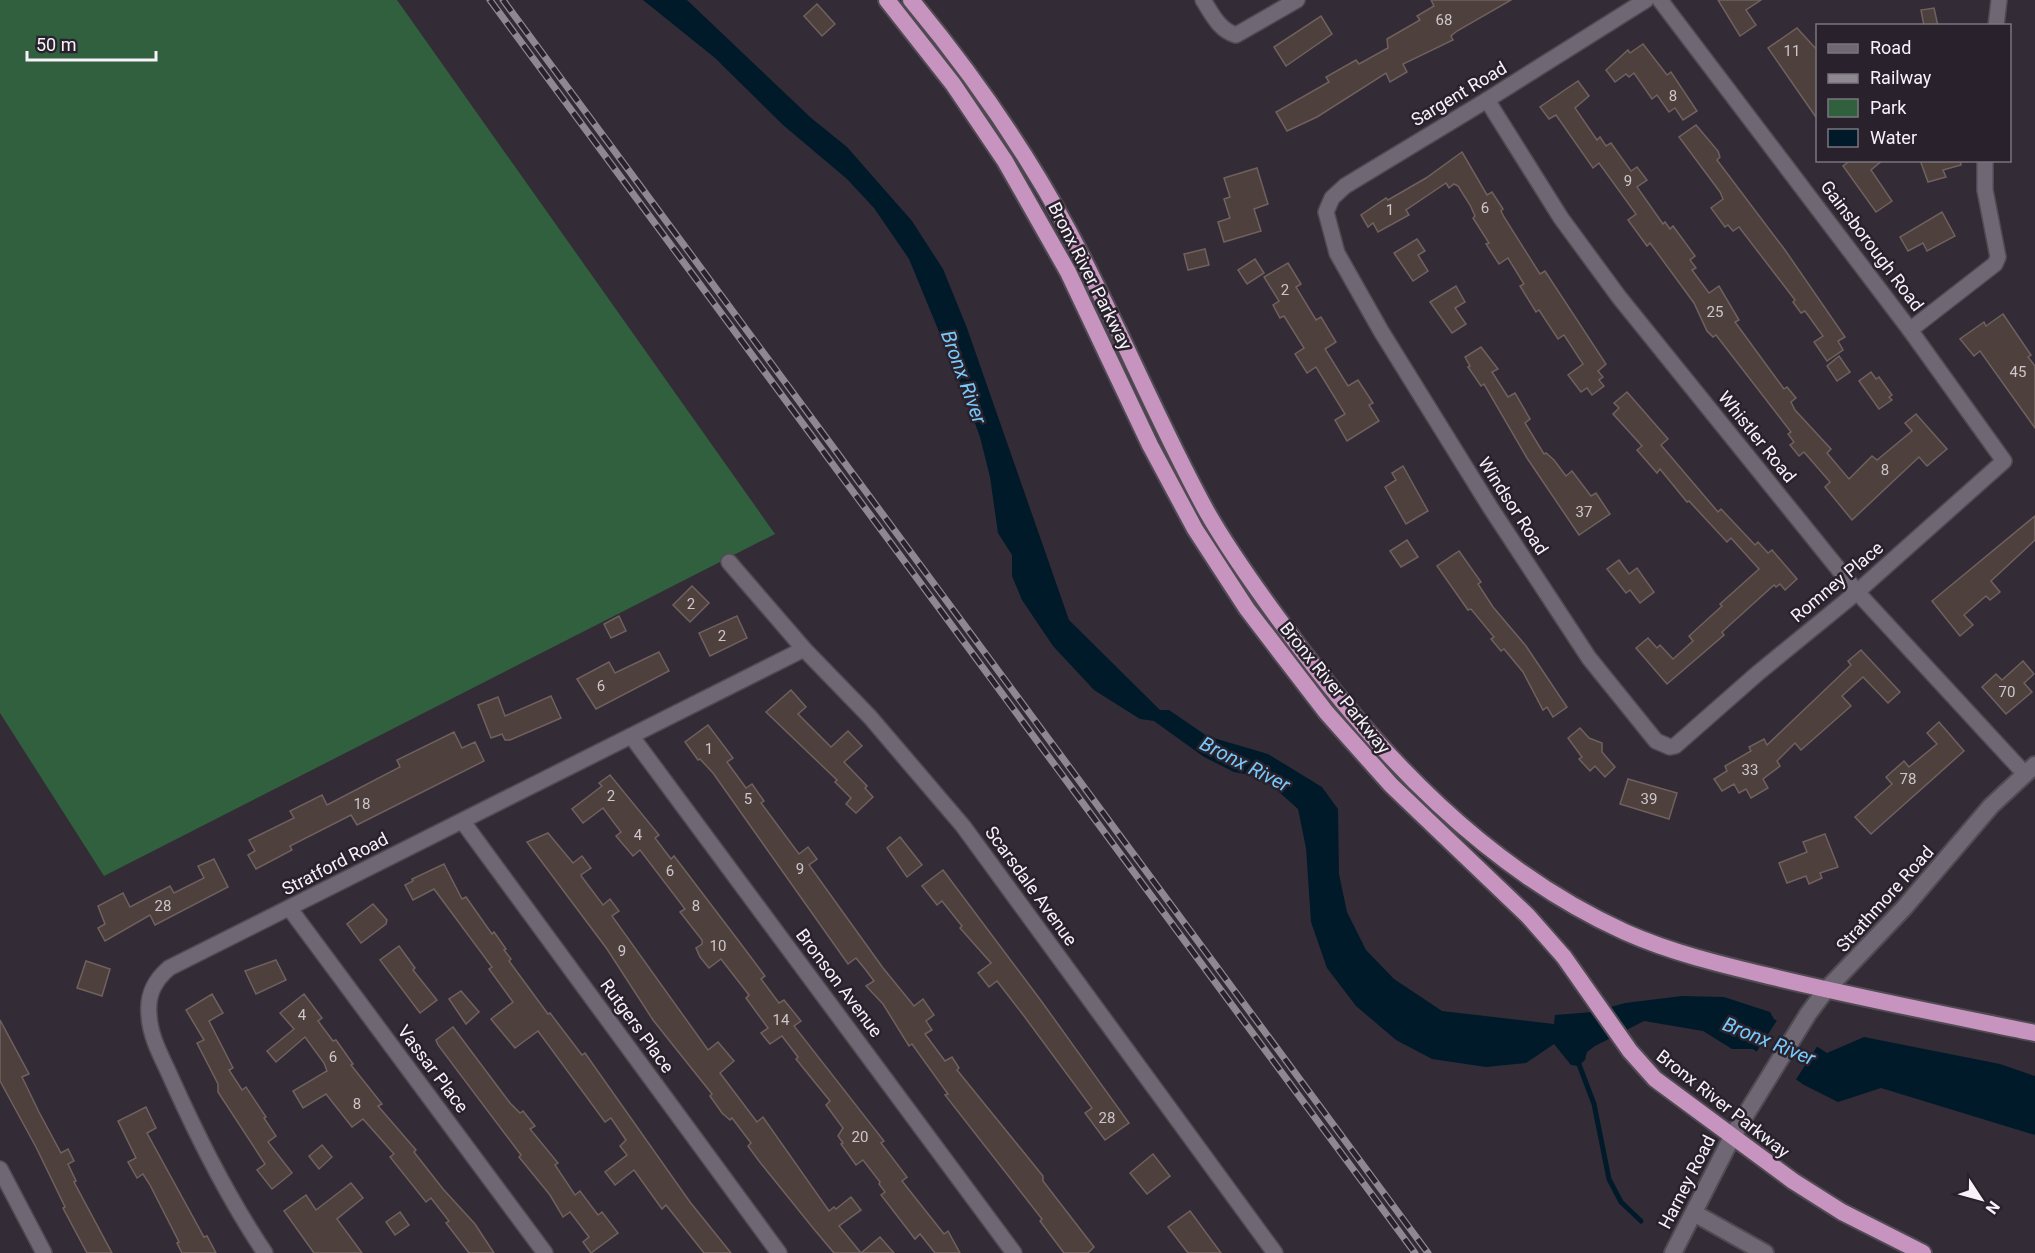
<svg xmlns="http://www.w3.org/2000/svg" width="2035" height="1253" font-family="Roboto,sans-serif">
<rect width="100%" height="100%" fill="#332c36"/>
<path fill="#31603e" d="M0,0H397L775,534L104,876L0,713Z"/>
<path fill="#001a29" d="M643,0H687L810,117L847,147L912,221L943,269L967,328L1069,620L1160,710H1169L1207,736L1268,754L1322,787L1338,809L1339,874L1347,912L1366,950L1394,979L1442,1011L1554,1024L1555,1015L1593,1012L1625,1003L1682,996L1724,997L1770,1012L1774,1019L1827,1053L1864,1037L2000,1064L2035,1076V1135L1881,1088L1838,1102L1804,1085L1753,1049H1732L1703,1031L1644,1021L1595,1046L1587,1052L1585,1060L1578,1066L1571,1065L1554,1044L1526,1063L1486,1067L1432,1059L1396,1040L1356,1006L1327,968L1311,922L1306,848L1298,809L1262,777L1234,772L1204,757L1154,721L1140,719L1094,690L1053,646L1022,600L1012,576V555L998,533L990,477L980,437L961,385L909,259L874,208L847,179L783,125L715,58Z"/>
<path fill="#332c36" d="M1778,1019L1818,1045L1795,1081L1755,1054Z"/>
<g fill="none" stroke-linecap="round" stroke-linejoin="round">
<path stroke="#001a29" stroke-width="5" d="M1577,1059L1594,1104L1609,1179L1621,1202L1641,1221"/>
</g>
<g fill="#4e403d" stroke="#70615e" stroke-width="1.5">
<path d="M1431,0H1511L1457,31L1451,36L1453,40L1403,64L1407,72L1390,82L1386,73L1317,117L1287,131L1276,112L1329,82L1326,77L1356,60L1359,64L1388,48L1387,39L1420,20L1417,16L1434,6Z"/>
<path d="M1718,0H1761L1746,10L1756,25L1740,36Z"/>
<path d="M817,4L835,24L822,36L804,16Z"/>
<path d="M1934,8L1938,26H1924L1921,10Z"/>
<path d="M1321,16L1332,34L1286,66L1274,47Z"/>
<path d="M1797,28L1818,51V120L1768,48Z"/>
<path d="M1643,44L1667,75L1671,72L1697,111L1683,120L1675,108L1669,112L1657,95L1652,99L1634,73L1629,77L1626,74L1615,82L1606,70L1628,50L1630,53Z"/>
<path d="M1578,81L1589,96L1575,108L1597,140L1600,137L1606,146L1611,143L1631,171L1637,167L1647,180L1637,187L1663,224L1665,222L1670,229L1673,226L1695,256L1690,260L1696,268L1692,270L1709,293L1719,286L1739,320L1735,322L1784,389L1787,387L1796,398L1791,402L1795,410L1831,449L1827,453L1849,479L1872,456L1877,460L1912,431L1905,423L1916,414L1947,449L1927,466L1919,457L1852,520L1825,487L1830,482L1804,452L1799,456L1790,445L1794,442L1788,434L1791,432L1716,335L1713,337L1707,331L1694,303L1650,243L1647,246L1628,220L1636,214L1599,163L1593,168L1556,115L1549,119L1540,107Z"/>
<path d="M1696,125L1718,151L1720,157L1717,160L1785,250L1845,337L1838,341L1843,350L1827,361L1814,342L1823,336L1805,311L1801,313L1793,302L1795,300L1739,227L1733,231L1728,225L1725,227L1711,208L1723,199L1720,192L1679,137Z"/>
<path d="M1462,152L1487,195L1492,192L1503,209L1501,211L1504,217L1540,274L1545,271L1606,364L1598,371L1603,377L1599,380L1604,386L1592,395L1587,388L1581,392L1568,375L1583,364L1564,335L1558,339L1539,310L1536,312L1520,286L1524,284L1508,258L1499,264L1486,244L1489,243L1473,218L1475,216L1470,205L1458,186L1454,184L1449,188L1446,183L1406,210L1409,215L1378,232L1373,223L1368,227L1361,215L1386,198L1388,200L1426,178Z"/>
<path d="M1851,160H1883L1871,170L1892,201L1876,212L1843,166Z"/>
<path d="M1920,160H1960L1961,165L1943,170L1946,177L1928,182Z"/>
<path d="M1257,168L1268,204L1254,209L1261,231L1224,242L1218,222L1230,218L1224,199L1230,197L1224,178Z"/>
<path d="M1942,212L1955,236L1927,251L1923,243L1908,251L1900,237Z"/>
<path d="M1417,239L1425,251L1418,255L1428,271L1413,281L1394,253Z"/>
<path d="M1205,249L1209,265L1188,270L1184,254Z"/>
<path d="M1255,259L1264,273L1247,284L1238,270Z"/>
<path d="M1288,263L1301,284L1296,287L1316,320L1321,317L1336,342L1325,349L1348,386L1358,380L1373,403L1369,405L1379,421L1347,441L1335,420L1345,414L1316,367L1307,373L1295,354L1304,348L1284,316L1280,318L1273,305L1279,301L1264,277Z"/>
<path d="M1456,286L1465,302L1455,308L1466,324L1452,333L1430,302Z"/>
<path d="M2003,314L2031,355L2028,357L2035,366V428L1980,351L1974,356L1960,339L1984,322L1986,326Z"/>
<path d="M1481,347L1498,369L1492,372L1508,397L1515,393L1530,419L1525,423L1544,454L1546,453L1554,460L1566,476L1572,471L1591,496L1596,493L1610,514L1579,535L1527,458L1484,384L1481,386L1468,367L1470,366L1465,357Z"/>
<path d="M1839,356L1850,372L1837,381L1827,366Z"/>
<path d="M1871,372L1876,379L1879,377L1892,395L1889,397L1892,400L1879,409L1859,381Z"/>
<path d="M1627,392L1668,439L1661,445L1718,512L1721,509L1755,545L1758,542L1768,553L1772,550L1797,579L1785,590L1780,584L1776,587L1774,585L1722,632L1724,635L1667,684L1636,648L1648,638L1657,648L1660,645L1673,659L1693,641L1689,636L1722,606L1720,604L1759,569L1731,538L1727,542L1689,501L1687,502L1660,469L1657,473L1637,450L1642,446L1613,414L1619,408L1614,403Z"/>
<path d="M1403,466L1428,511L1406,524L1385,487L1396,480L1392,473Z"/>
<path d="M2035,516V540L1991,581L2000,592L1990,600L1986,596L1964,615L1973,625L1960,636L1932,601Z"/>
<path d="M1407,540L1418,557L1401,567L1390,551Z"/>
<path d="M1459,551L1481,582L1478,584L1493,607L1526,646L1567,707L1553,717L1547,707L1543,710L1523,672L1504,649L1501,651L1491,639L1494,637L1471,609L1468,610L1437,566Z"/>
<path d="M1619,560L1629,574L1637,568L1654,592L1640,603L1630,590L1626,593L1607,569Z"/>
<path d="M692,586L709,603L690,622L673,605Z"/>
<path d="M619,616L626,631L611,638L604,624Z"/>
<path d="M737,616L747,638L710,656L699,633Z"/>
<path d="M1861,650L1900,692L1888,703L1863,677L1842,696L1851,706L1801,750L1795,743L1777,761L1780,766L1763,779L1768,788L1751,798L1746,789L1739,793L1734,784L1722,791L1714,779L1727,771L1725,766L1751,751L1749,747L1764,739L1767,745L1851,665L1848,661Z"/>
<path d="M659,652L669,671L596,709L577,679L609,662L615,673Z"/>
<path d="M2023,661L2034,674L2024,683L2032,692L2006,714L1982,687L1996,674L2002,680Z"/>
<path d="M791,690L806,707L798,714L831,747L848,731L862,746L844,762L867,786L865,788L873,797L856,813L846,804L851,798L835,782L837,780L766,712Z"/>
<path d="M551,696L561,718L510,740H505L502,734L491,738L478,705L498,697L505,716Z"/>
<path d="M1939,722L1964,751L1871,834L1855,817L1892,784L1886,777L1904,761L1909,767L1937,744L1927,733Z"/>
<path d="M708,725L733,758L727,762L746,788L752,784L764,801L761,803L799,854L808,847L817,859L809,865L883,968L914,1006L923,999L934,1015L926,1021L932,1030L925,1034L945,1061L952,1057L959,1068L957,1070L1043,1176V1181L1094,1247L1088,1253H1064L1040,1221L1042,1219L945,1095L948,1094L912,1044L909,1046L883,1004L866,986L874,981L865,969L856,958L848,964L713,773L700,759L698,760L685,742Z"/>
<path d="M1580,728L1589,738L1602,743V752L1615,767L1605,777L1595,766L1590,771L1579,759L1582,757L1568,738Z"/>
<path d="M454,732L462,748L475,742L484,761L357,825L351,815L290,846L292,850L256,869L248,855L255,851L249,840L294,818L290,811L322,795L327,805L400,767L397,760Z"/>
<path d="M610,775L659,835L655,838L671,859L674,856L741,944L765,976L761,979L779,1003L784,1000L801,1021L794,1026L884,1141L881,1143L907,1177L902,1181L944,1234L948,1231L960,1253H935L920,1234L915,1239L881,1195L885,1192L879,1184L880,1182L863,1160L856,1165L841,1144L843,1143L838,1136L843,1128L826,1105L830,1101L796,1059L798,1057L782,1036L770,1044L761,1033L768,1028L746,998L749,995L721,959L709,968L700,957L696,948L702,944V940L680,912L685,909L640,850L633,856L616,836L621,832L603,808L583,823L572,809L602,786L599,783Z"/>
<path d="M1628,779L1677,793L1669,819L1620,804Z"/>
<path d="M548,833L573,863L582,856L591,868L581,875L582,877L603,905L610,899L619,911L612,916L708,1050L718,1042L734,1061L720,1073L757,1122L763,1117L829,1211L834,1207L836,1209L851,1197L861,1210L839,1226L861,1253L880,1237L894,1253H834L813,1228L759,1161L748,1146L751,1143L732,1118L730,1120L722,1113L710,1096L712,1094L653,1020L607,949L527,842Z"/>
<path d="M1825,834L1838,867L1820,873L1822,878L1809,884L1806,876L1787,883L1779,863L1807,852L1803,842Z"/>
<path d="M900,837L922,865L907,877L887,848Z"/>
<path d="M214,859L228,887L155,925L150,915L105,941L98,928L105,924L98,906L123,893L130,907L170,886L174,893L204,878L198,866Z"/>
<path d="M444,864L462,899L466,897L492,934L494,932L506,949L504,950L511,959L509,961L548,1014L550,1013L582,1055L585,1053L690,1202L731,1253H704L666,1205L662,1209L634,1170L615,1185L605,1172L627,1155L620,1146L626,1140L611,1118L605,1122L538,1031L515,1048L491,1019L513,1002L489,969L492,967L434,889L413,900L405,885L413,881L412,879Z"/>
<path d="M943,870L1042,1002L1129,1123L1105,1140L1085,1113L1092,1108L1024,1016L997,981L989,987L978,973L991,963L960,928L962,926L942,901L937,905L922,886Z"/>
<path d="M373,904L387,920L386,924L361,943L347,924Z"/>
<path d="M399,946L415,968L413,970L437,1000L420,1013L380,960Z"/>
<path d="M276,960L286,980L256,994L245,971Z"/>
<path d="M86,961L110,969L102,996L77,988Z"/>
<path d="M461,991L479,1012L466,1024L449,999Z"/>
<path d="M212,994L223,1013L209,1021L233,1068L229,1070L242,1090L246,1087L266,1117L264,1118L276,1136L268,1142L292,1173L272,1189L257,1170L265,1164L218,1092V1084L197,1043L204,1040L186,1010Z"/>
<path d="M304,994L322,1018L318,1021L333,1041L336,1040L353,1064L351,1065L382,1104L378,1106L416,1150L414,1152L443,1189L475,1224L494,1253H469L446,1223L449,1221L431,1198L426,1202L390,1157L394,1154L363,1119L352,1127L326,1094L303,1108L293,1091L327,1071L324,1063L305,1037L276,1062L267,1051L294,1029L280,1013Z"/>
<path d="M0,1020L29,1074L22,1077L39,1112L61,1153L68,1149L74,1161L68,1164L76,1181L74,1182L112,1253H87L63,1208L65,1207L36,1147L0,1081Z"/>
<path d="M453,1027L510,1103L520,1113L523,1111L535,1126L530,1129L558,1163L555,1165L575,1195L580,1191L598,1215L602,1212L618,1233L591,1253L583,1242L589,1237L570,1212L563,1217L550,1195L519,1157L521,1155L438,1045L436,1040Z"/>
<path d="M146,1107L156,1128L147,1133L204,1237L207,1236L216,1253H182L177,1243L179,1242L150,1185L143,1174L137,1178L128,1162L136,1158L118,1121Z"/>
<path d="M322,1145L332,1157L319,1169L309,1156Z"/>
<path d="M1153,1154L1170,1176L1147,1194L1130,1173Z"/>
<path d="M351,1183L363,1198L337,1219L362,1253H314L284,1211L306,1195L316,1210Z"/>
<path d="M1190,1211L1221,1253H1188L1168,1227Z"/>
<path d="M400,1212L409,1225L395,1235L386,1222Z"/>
</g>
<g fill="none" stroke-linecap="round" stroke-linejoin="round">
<defs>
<g id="minor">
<path d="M1203,0C1212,14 1219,30 1236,35L1297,0"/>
<path d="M1646,0L1487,100L1345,186L1332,198L1326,212L1337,253L1381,331L1490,507L1589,658L1656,741L1670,747L1675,746L1758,673L1857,592L2004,461L1910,330L1660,0"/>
<path d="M1996,26L1999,0"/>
<path d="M1487,100L1561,218L1619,297L1857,592L2025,774"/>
<path d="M1910,330L1995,264L1998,257L1985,190V160"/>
<path d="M729,562L804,649L870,717L963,826L1275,1253"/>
<path d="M632,737L1014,1253"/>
<path d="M463,822L779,1253"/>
<path d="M290,909L545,1253"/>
<path d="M0,1169L44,1253"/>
<path d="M265,1253C228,1198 199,1140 172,1080C163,1059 150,1038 149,1015C147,995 154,981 169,968L804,649"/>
</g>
<g id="tertiary">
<path d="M1694,1213L1765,1253"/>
<path d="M1673,1253L1732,1137L1808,1014L1826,990L1904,908L1991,806L2035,765"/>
</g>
<g id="trunk">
<path d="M887,0L953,84L1005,161L1068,272L1150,445L1195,529L1247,609L1326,712L1391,785L1528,916L1564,957L1630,1051L1655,1079L1793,1181L1842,1212L1923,1253"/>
<path d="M911,0C970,71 1023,147 1067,228C1117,321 1156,419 1207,512C1231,554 1260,594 1289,633C1378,754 1486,869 1625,932C1672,953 1723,965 1773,977C1860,998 1948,1015 2035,1033"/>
</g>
</defs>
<use href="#minor" stroke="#504a53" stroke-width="18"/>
<use href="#tertiary" stroke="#504a53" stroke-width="20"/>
<use href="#trunk" stroke="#504a53" stroke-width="20"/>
<use href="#minor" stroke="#6f6773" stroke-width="15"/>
<use href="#tertiary" stroke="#6f6773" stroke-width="16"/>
<use href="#trunk" stroke="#c694be" stroke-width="16"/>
<defs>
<g id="rail">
<path d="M490,0L1415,1253"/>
<path d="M503,0L1428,1253"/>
</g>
</defs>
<use href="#rail" stroke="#8e8891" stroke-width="7"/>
<use href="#rail" stroke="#29222c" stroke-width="4.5" stroke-dasharray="14" stroke-linecap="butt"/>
</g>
<g text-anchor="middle" stroke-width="5" stroke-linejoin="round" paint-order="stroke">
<g font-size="15" fill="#cdc6ca">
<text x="1444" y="25">68</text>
<text x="1792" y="56">11</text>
<text x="1673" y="101">8</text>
<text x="1628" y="186">9</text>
<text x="1485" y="213">6</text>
<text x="1390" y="215">1</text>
<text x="1285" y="295">2</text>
<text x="1715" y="317">25</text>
<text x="2018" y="377">45</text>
<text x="1885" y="475">8</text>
<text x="1584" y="517">37</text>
<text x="691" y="609">2</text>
<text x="722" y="641">2</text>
<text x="601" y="691">6</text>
<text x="2007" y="697">70</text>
<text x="709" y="754">1</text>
<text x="1750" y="775">33</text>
<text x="1908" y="784">78</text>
<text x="611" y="801">2</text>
<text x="748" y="804">5</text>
<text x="1649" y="804">39</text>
<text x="362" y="809">18</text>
<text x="638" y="840">4</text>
<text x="800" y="874">9</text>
<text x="670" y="876">6</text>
<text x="163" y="911">28</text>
<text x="696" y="911">8</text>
<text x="718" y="951">10</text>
<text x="622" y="956">9</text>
<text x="302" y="1020">4</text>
<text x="781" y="1025">14</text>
<text x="333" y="1062">6</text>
<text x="357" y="1109">8</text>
<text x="1107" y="1123">28</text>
<text x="860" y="1142">20</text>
</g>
<g font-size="18" fill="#f7f2f9" stroke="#29222c">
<text transform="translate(1459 94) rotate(-31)" y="6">Sargent Road</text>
<text transform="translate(1872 246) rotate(53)" y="6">Gainsborough Road</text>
<text transform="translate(1090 276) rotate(63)" y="6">Bronx River Parkway</text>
<text transform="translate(1757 437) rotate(51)" y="6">Whistler Road</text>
<text transform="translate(1513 506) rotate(57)" y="6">Windsor Road</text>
<text transform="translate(1837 582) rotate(-40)" y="6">Romney Place</text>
<text transform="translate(1335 688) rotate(51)" y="6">Bronx River Parkway</text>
<text transform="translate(335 864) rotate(-27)" y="6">Stratford Road</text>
<text transform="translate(1031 886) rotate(54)" y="6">Scarsdale Avenue</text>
<text transform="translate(1885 899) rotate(-48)" y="6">Strathmore Road</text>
<text transform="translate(839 983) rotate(53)" y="6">Bronson Avenue</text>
<text transform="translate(637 1026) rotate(54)" y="6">Rutgers Place</text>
<text transform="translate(433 1069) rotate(53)" y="6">Vassar Place</text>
<text transform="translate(1723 1104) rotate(38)" y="6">Bronx River Parkway</text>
<text transform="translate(1687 1182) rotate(-63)" y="6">Harney Road</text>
</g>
<g font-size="20" font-style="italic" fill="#77cbfc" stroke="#29222c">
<text transform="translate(964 377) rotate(70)" y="7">Bronx River</text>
<text transform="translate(1245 764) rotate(27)" y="7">Bronx River</text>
<text transform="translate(1769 1041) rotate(22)" y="7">Bronx River</text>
</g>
</g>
<rect x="1816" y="24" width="195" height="138" fill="#29222c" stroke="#7b757e" stroke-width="1.5"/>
<rect x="1828" y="44" width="30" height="9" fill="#6f6773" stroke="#7b757e" stroke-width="1.5"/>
<text x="1870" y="54" font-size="18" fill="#f7f2f9">Road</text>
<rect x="1828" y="74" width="30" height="9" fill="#8e8891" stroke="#7b757e" stroke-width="1.5"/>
<text x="1870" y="84" font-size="18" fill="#f7f2f9">Railway</text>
<rect x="1828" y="99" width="30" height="18" fill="#31603e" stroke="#7b757e" stroke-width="1.5"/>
<text x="1870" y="114" font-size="18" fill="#f7f2f9">Park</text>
<rect x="1828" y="129" width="30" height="18" fill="#001a29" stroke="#7b757e" stroke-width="1.5"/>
<text x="1870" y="144" font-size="18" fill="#f7f2f9">Water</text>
<g transform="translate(1981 1199) rotate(126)" stroke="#29222c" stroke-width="4.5" paint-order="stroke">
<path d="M0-4.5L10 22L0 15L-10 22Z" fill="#f7f2f9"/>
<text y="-9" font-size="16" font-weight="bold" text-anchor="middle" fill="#f7f2f9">N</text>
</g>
<path d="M27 51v9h129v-9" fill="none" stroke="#f7f2f9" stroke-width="3"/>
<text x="36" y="51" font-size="18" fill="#f7f2f9" stroke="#29222c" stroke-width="4.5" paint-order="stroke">50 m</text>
</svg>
